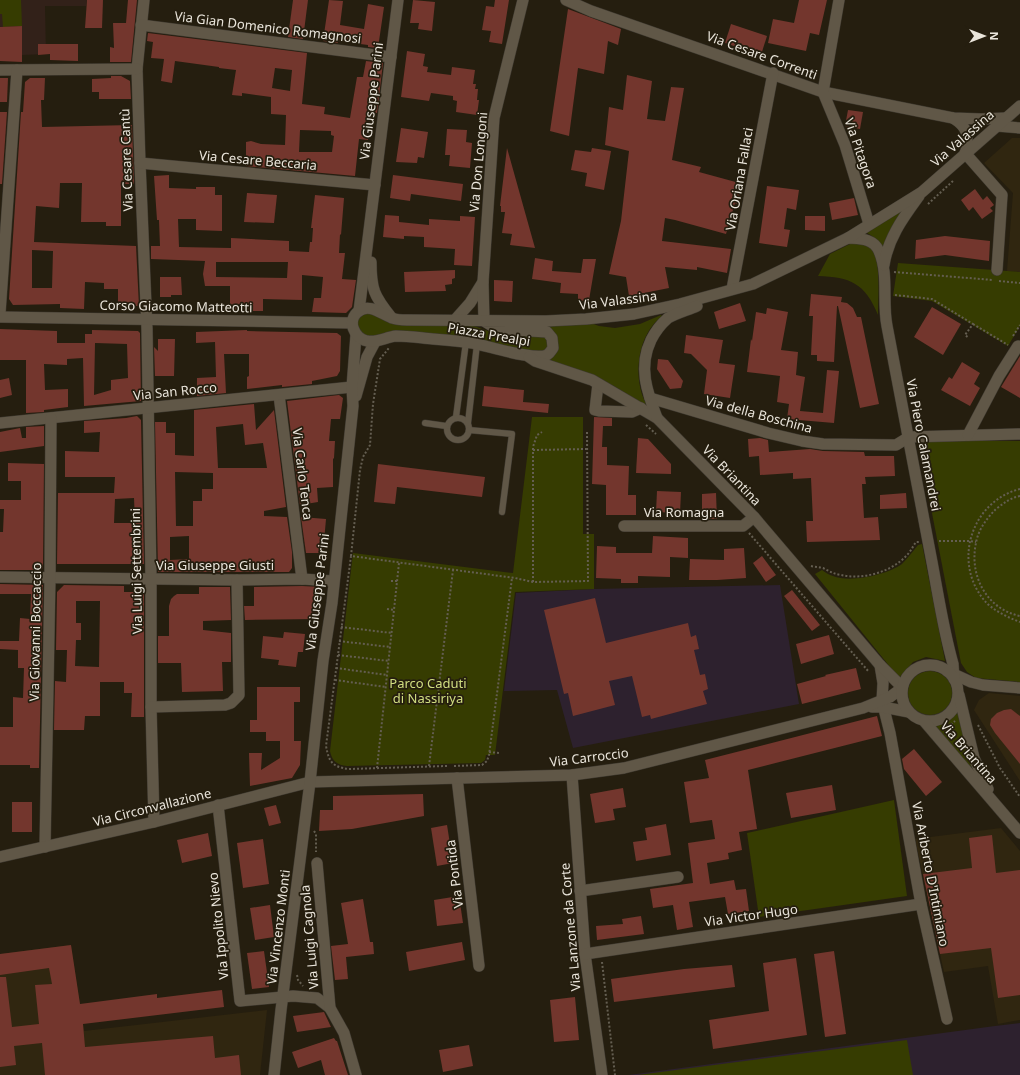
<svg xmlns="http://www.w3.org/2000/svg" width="1020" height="1075" font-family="'Noto Sans',sans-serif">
<rect width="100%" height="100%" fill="#251e0f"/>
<g fill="#302610">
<path d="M1012,138H1020V272L1007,271L1013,193L984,163Z"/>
<path d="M989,693L1020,696V781L974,710L979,700Z"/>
<path d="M1001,828L1020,851V1020L998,1024L988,966L944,972L915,839Z"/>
<path d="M71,945L84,1031L267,1010L260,1075H0V954Z"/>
</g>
<g fill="#2d212e">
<path d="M780,585L799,704L573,748L557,690L504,691L516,593L594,589Z"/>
<path d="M1020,1023V1075H629L995,1026Z"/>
</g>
<path fill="#322119" d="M0,0H87L86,6H45L46,54L22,55V26L0,27Z"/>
<g fill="#363c01">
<path d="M0,0H21L22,26L3,27L2,14H0Z"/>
<path d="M905,208L884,251C879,241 875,237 865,232Z"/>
<path d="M852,243C859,243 868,244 872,250C881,259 878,300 878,315C865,283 850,277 818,276L830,254Z"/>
<path d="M898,263L1020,272V326L1008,346L932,301L893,296Z"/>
<path d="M368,312L471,325L491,332L541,334L550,343L545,352L368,338L356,328L358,317Z"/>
<path d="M661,315L662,316C659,319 656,321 653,325C636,345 633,386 649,408L614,386L550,360C561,345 561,341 549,327V326L588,322L599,326L615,328L640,324Z"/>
<path d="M532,417H583V534H594V589L515,592L495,755H486L485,760L481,763L347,766C337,765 332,761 330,751L353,553L513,573Z"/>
<path d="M928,441H1020V682L976,678L967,672L961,663L920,451L921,444Z"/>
<path d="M922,544L945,661L926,657L913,662L899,678L815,574L822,570C825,572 829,575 833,576C850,583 887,575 902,564C908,558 913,551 918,545Z"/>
<circle cx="930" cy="693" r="22"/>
<path d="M959,710L981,781L933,726C944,724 953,718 959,710Z"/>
<path d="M894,800L907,896L759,917L747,833Z"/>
<path d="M907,1040L913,1075H638Z"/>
</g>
<g fill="#73362d" fill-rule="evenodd">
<path d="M87,0H103L102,28H85Z"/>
<path d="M128,0H137L131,62H110V47L114,48L113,23H126Z"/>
<path d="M293,0H308L303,39L288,37Z"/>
<path d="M329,0L343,1L340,25L364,29L368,4L384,7L378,48L368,47V45L338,41V43L323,41Z"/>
<path d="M413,0L435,2L432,31L418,29L419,23H410Z"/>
<path d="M495,0H509L502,44L489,42L491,31L482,30L486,6L494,7Z"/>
<path d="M799,0H827L819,35L810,33L806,51L768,43L773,19L794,23Z"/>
<path d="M568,9L621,29L618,45L608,41L604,74L578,68L569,136L550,131Z"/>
<path d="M731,24L767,36L761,55L725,43Z"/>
<path d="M22,26V62L0,61V27Z"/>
<path d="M148,33L307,53L302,104L325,107L324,114L350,118L357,77H363L366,61L383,63L377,113L371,112L368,140L359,139L355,176L246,166V142L251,141L261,144L285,145L286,115L271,114V97L242,93V96L232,95L236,70L219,68V67L175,61L172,83L161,81L164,59L151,58L153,42L147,41ZM275,68L292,70L290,91L272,88ZM300,130L331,131V135L334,136L332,152H299Z"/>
<path d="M38,44H78V61L50,60V54L38,55Z"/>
<path d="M407,51L425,54L423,66L428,67L427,72L451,75L452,67L475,70L473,84H476L475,89H478L477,100H479L477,115L456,112L457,101L453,100V96L431,93L429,101L401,97Z"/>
<path d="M627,75L652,81L647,119L665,121L671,87L684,88L672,160L701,167L699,172L743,184L737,204L735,203L726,234L675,220L665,218L662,241L731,249L727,273L697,267V270L665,267L669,288L629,296L626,277L609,274L621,221L629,151L605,145L609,107L623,110Z"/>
<path d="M111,76H121L130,81L131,99H99V92H92V79L111,78Z"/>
<path d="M0,78H8L7,102H0Z"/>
<path d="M30,78H45L44,100H41L42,127L132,125L134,184H121V226H106V222H81L82,183H60L59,208L36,206L34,242L136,246L139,306H118V289H104V283L85,282L84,309L60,308V304L13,305L9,299L21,112H23L25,82ZM32,250L53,251L52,288H32Z"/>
<path d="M848,110L863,112L860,129L845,126Z"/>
<path d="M0,112H7L2,184H0Z"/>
<path d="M401,128L428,132L424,158L418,157L417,163L396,162Z"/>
<path d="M447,129L467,130L466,142L472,143L470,168L449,166L450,155H445Z"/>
<path d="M507,148L535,248L510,245L512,234L502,233L505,212H501V206H500Z"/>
<path d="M592,148L611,151L604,190L585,186L587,173L571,170L575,150L591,152Z"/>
<path d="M169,175V188L196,189V187H215V195H222V231L196,230V219H178L179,247L231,248V238L289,241V251L309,252L310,242H312L313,228H311L315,195L344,198L341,235L340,234L339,253H345L342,279L356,280L352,307L346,313L312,312L314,298H321L323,277L302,275V300L263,299V311H230V286H205L203,274L205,261L151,259V246H160L159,220H157L154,176ZM216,262H288L287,278L216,277Z"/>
<path d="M393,175L463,184L461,201L411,194L410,201L390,198Z"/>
<path d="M767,186L799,190L796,210L787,208L784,229L790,230L787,247L759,243Z"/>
<path d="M975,189L983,200L987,196L994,205L990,208L993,211L982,219L973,207L969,211L961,200Z"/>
<path d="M247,193L277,195L274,223L244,222Z"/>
<path d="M854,198L858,215L832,220L829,203Z"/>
<path d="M385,215L399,216V222L429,225V219L460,221V216L475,217L472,266L454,265L455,249L424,247V237L404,236V239L383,237Z"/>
<path d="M805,216H825V231L805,230Z"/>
<path d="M945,236L990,241L989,261L945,255L915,259L916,240Z"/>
<path d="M535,258L553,261L552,271L581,273L583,259H596L589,300L578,301V294L560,293L561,283L532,279Z"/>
<path d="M455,270V278L452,279V284L445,285L446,291L405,292L404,272Z"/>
<path d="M160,277H181L182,295H171V297H160Z"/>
<path d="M494,280L513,281L512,302L494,301Z"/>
<path d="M811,294L842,297L841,302L847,303L853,308L857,317H861L879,404L860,408L838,306H837L834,362L817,361V355H811L813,316H809Z"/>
<path d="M740,303L746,321L719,329L714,312Z"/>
<path d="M932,307L961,324L943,355L914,337Z"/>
<path d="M767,308L788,312L781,350L798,352L796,375L805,377L800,411L823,413L827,370L839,371L834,423L787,419L789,404L777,402L780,376L747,372L751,339L752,341L756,312L766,314Z"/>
<path d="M0,329L57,331V343H85V334H92V330L138,331L140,333L141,401L84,406L83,358L67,359V365L44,364L45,390L68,389V407L44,410V412L26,413V360H0ZM95,343L127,344L128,378L111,380V390L94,395Z"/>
<path d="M247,330V331L337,333L341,336L340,371L337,376L312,381V384L282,387V385L247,389V377L249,376V354H224L226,393L197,396V378L216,377L215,342L196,343V332Z"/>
<path d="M686,335L723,340L719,363L735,365L730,398L704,394L707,370L691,354L684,353Z"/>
<path d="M158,339H175L174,376H155L154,347L158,351Z"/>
<path d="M1020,356V398L1001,387Z"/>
<path d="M658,359L668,360L683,381L681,388L670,389L657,369Z"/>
<path d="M962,362L980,373L974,384L980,388L970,406L941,390L949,377L952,379Z"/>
<path d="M9,378L12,395L0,398V380Z"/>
<path d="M484,386L524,390L523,402L549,404L548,413L482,406Z"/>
<path d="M339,395L343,398L340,419H331L329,441H335L334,458L333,459V487L317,488L318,502L300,505L287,401Z"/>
<path d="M254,404L256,430L274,410L286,507L264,511V516L287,517L292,552V568L289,572H158L155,422H166V433H175V455L194,456V410ZM243,424L245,445L263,443L267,468H218L216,427ZM175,472L213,473V489H202V501H193V526H176ZM189,536V559L170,560V537Z"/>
<path d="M137,416L141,420L144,564H57L58,493H114L115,477H65V451L99,452L100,432L84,433V421L126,418ZM134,498L135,523H114L115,499Z"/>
<path d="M594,417L612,418V426H603L602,447H607V465L629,466L628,495H636V515H606V485L592,484Z"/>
<path d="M44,426V446L0,452V432L20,428L22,438H26V427Z"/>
<path d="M638,438L648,439L671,464V474L636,473Z"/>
<path d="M760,438L768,440L769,452L810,449L823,451L864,452L865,456H894L895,476L865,477L866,484H862L864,518L878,517L880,540L807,542L806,521H813L811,478L793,479V473L760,475L759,456L749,457L748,439Z"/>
<path d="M8,463L44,464L43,568L40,570H0V532H3L4,509H0V500H21V481H8Z"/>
<path d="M378,464L485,477L482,497L397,487L395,504L374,502Z"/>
<path d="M657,491L681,492L680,513L656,512Z"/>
<path d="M716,493L717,519H702V494Z"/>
<path d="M906,493L907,508L880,509V495Z"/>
<path d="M301,517L326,519L323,553H306Z"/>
<path d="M653,536L688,538V558L670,557V577L638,576V583H621V579L596,578L597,546L616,547V553H652Z"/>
<path d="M744,548L746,578L717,580H689L690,559L724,560V549Z"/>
<path d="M762,556L776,575L766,582L753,563Z"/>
<path d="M0,584L43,585L39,768H30V765H0V727H13V697L23,698L24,668H18V650L0,649V641H19L20,618L30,619L31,594H0Z"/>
<path d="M64,585L124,586V592H144V717H131L132,693H124V682H100V716H85L84,730H54L55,681L66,682L67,650H56L57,592ZM76,601H100L99,667L75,666L76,640H81V623H76Z"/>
<path d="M302,586L321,587L322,589L316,619L245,620L244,606H254V587Z"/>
<path d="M199,587H230L231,620L203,621V630L231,633V662H222L223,691L182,692L181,663H158V636H169V606L171,599L174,596L177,594H199Z"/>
<path d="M792,590L820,625L812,631L784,596Z"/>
<path d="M595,598L606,643L688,623L691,637L696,635L699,649L694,650L700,675L705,674L708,689L703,691L707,704L651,719L650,715L642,717L632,676L609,681L615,705L573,716L568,693L564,694L544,610Z"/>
<path d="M284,632L305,634L303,652H298L296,667L278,665L279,660L261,658L263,636L283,638Z"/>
<path d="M829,635L834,654L801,664L796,644Z"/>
<path d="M856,668L861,689L802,704L797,684L826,676L825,675Z"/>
<path d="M257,687H300V702H294V741H301L300,765L292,778L250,786L249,753H262L261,770L280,758V741H266V732H250V720H257Z"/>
<path d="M1011,709L1020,716V764L995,733L990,725L991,719L997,713L1004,710Z"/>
<path d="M877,716L882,736L748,770L757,829L739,832L742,850L728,853L729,859L707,863L710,884L734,880L736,890L746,889L749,911L728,914L725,897L689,902L693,927L677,930L673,905L653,908L650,889L693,883L688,843L715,839L712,820L690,823L684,782L709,778L705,760Z"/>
<path d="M914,749L942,782L926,796L904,769L902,759Z"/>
<path d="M832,785L836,810L791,818L786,793Z"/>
<path d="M623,788L626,807L613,809L615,820L595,823L590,794Z"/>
<path d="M423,794L424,816L352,829L319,831L320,810H333V796Z"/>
<rect x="12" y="802" width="20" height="30"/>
<path d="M276,805L281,823L269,826L264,808Z"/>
<path d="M666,824L671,855L636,861L633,842L647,840L645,828Z"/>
<path d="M447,825L453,863L437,866L431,828Z"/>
<path d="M208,833L212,856L182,863L177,840Z"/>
<path d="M992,835L996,873L1020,870V995L998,998L991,948L940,954L923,874L972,868L969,838Z"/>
<path d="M263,839L269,884L243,888L237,843Z"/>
<path d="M459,896L463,923L437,926L434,900Z"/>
<path d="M363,899L370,942H373L374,954L346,957L348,979L335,980L331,946L348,944L341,903Z"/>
<path d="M270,905L274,937L255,940L250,908Z"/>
<path d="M641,916L644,934L597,940L596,926L623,924L622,919Z"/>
<path d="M462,942L465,960L409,971L406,952Z"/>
<path d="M71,945L80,1004L157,994V998L222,990L224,1007L83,1024L85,1047L213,1036L215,1058L239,1055L241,1075H45L42,1043L14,1046L16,1065L0,1067V977H6L12,1027L39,1024L35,985L52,984L49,968L0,975V954Z"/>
<path d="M264,951L269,987L252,989L247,953Z"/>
<path d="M834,951L846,1034L825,1037L814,954Z"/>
<path d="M796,958L807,1035L713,1049L709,1020L769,1011L763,963Z"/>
<path d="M732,965L735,987L614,1002L611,979L684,969Z"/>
<path d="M575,997L579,1040L554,1042L550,1000Z"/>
<path d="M324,1012L331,1027L297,1032L293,1016Z"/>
<path d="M334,1038L336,1041H337L348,1075H325L321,1060L298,1068L292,1052Z"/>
<path d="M469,1045L473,1066L443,1072L439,1050Z"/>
</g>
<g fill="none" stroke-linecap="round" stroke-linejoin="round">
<defs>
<g id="service">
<path d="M456,417L466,342"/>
<circle cx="458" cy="429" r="11"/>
<path d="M425,423L446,426"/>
<path d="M468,423L477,344"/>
<path d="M469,430L512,434L502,512"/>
</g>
<g id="minor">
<path d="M144,0L137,69L140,163L147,329L151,579V707L154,822"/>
<path d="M566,0L591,11L823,92L953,118L981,119L1006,118"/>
<path d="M839,0L823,92L845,145L869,224"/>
<path d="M141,25L391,57"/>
<path d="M0,70L137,69"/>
<path d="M953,118C969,128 968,135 966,152"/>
<path d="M997,126L1020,128"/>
<path d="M965,153L1002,195L997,270"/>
<path d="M140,163L375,185"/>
<path d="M732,289L773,73"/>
<path d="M0,313L17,70"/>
<path d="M454,321L470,303L483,282"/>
<path d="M484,321L483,282L494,118L523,0"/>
<path d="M598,384L595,410L599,411L632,412L641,408"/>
<path d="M279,395L302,579"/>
<path d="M650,398L768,433L802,441L823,444L896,445L909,437L1020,434"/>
<path d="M0,423L352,387"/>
<path d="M968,435L999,376L1018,346"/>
<path d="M624,526H743L754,517"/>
<path d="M0,577L237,580L302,579L333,581"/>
<path d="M947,671L971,682L983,685L1020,688"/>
<path d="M882,701L890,733L921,904L947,1019"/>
<path d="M151,707L225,705L231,703L239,695L237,580"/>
<path d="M572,775L585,954L602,1075"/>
<path d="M457,778L479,966"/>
<path d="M218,805L240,1001L293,996L317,998L330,1008"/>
<path d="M45,847L50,578L51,418"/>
<path d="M317,863L330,1008L344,1033L356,1075"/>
<path d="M580,891L678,877"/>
<path d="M585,954L921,904"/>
</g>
<g id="tertiary">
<path d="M371,262C371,289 374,296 391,317"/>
<path d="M359,311L398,0"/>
<path d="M356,396L367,357L375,342"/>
<path d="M880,665L883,683L882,701"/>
<path d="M872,707H883L909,712"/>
<path d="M0,857L154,822L310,782L572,775L624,768L863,708L890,697L902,688"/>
<path d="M274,1075L281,1010L310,782L323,661L332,603L353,406L352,387L356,335"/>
</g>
<g id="secondary">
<path d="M848,238C860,239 873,238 879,251C889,274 882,302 887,326C902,403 916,480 931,557C938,593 943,629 953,664L954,679"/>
<path d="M884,265C888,238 903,218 919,196"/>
<path d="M0,317L352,323"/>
<path d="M484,321L497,329L547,332L552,338L553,348C551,351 550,353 547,355C533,361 489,346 472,343C459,341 446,340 433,339C421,338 409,336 396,336C386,337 377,343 367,341C354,338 346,320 359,311C370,303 381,314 392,318C397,320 402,320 407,320L546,321L586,319L634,314L680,304L753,284L848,238L922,192L1020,106"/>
<path d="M529,357L535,361L592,380L657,418L754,517L880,665L902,687"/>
<path d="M657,418C647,392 638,367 651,340C655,332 661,324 668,318C677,313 688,310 697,306"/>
<circle cx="930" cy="693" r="28"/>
<path d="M959,695L974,758L988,789"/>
<path d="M924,721L1020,833"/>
</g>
</defs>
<use href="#service" stroke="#3e3930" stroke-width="7"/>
<use href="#minor" stroke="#3e3930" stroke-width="12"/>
<use href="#tertiary" stroke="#3e3930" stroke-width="12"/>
<use href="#secondary" stroke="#3e3930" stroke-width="12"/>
<g stroke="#645e51" stroke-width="2" stroke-dasharray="2 2" stroke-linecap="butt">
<path d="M928,204L954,180"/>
<path d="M894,272L993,280"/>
<path d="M999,281L1020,283"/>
<path d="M895,295L932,299L973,324L965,335L969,338"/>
<path d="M973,324L1008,345"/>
<path d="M1013,336L1020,325"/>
<path d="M646,425L656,434"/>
<path d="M533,450L587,449"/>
<path d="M1020,489C972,501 952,561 984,600C992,610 1007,617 1020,622"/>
<path d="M1020,496C1010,498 1004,503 996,509C987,518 978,530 976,543C969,575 986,609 1020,616"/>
<path d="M749,533L869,672"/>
<path d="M939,541H970L976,542"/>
<path d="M351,556L360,470L363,457L370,445L373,404L380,359L389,348"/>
<path d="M811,566C815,567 819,567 823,568C829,571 834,574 841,575C863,580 892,572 907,555C911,551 913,546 916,542H919"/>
<path d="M391,581H397"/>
<path d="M533,582V447L537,435L542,432"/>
<path d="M387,609L394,610"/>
<path d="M341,627L392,633"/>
<path d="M339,641L390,647"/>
<path d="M338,655L389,661"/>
<path d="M336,668L387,675"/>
<path d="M335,680L386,687"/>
<path d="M978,725L1000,768L1020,797"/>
<path d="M945,730L955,721"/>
<path d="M489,752L499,753"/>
<path d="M429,766L453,570"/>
<path d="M447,766L349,769C332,767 329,762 326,746L351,556L515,578L533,582L588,581L587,432"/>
<path d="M454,766L482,765L487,761L489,755L512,578"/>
<path d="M377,768L399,563"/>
<path d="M314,831L316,834V852"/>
<path d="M602,962L615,1075"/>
<path d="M297,975L298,980L303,986"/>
</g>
<use href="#service" stroke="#605747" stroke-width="6"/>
<use href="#minor" stroke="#605747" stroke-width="11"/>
<use href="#tertiary" stroke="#605747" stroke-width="11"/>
<use href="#secondary" stroke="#605747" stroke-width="11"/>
</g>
<g text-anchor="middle" stroke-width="3.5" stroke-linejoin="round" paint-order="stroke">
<g font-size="13" fill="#eae5db" stroke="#251e0f">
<text transform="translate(268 27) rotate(7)" y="5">Via Gian Domenico Romagnosi</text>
<text transform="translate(762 55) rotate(20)" y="5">Via Cesare Correnti</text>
<text transform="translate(371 101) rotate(-83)" y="5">Via Giuseppe Parini</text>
<text transform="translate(962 138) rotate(-41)" y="5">Via Valassina</text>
<text transform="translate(861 153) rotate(71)" y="5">Via Pitagora</text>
<text transform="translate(126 160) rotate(-92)" y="5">Via Cesare Cantù</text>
<text transform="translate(258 160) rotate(5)" y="5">Via Cesare Beccaria</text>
<text transform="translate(478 162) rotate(-85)" y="5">Via Don Longoni</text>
<text transform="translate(739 179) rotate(-80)" y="5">Via Oriana Fallaci</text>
<text transform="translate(618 300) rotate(-7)" y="5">Via Valassina</text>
<text transform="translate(176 306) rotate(1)" y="5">Corso Giacomo Matteotti</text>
<text transform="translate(489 334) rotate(10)" y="5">Piazza Prealpi</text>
<text transform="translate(175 391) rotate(-6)" y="5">Via San Rocco</text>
<text transform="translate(759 414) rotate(15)" y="5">Via della Boschina</text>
<text transform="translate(924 445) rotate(79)" y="5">Via Piero Calamandrei</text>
<text transform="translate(303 474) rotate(83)" y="5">Via Carlo Tenca</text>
<text transform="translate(732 475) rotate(46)" y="5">Via Briantina</text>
<text x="684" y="517">Via Romagna</text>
<text x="215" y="570">Via Giuseppe Giusti</text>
<text transform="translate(136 571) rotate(-91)" y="5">Via Luigi Settembrini</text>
<text transform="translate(317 592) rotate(-83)" y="5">Via Giuseppe Parini</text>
<text transform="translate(35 632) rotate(-89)" y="5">Via Giovanni Boccaccio</text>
<text transform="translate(969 752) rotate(49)" y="5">Via Briantina</text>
<text transform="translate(589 757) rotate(-7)" y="5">Via Carroccio</text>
<text transform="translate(152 807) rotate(-14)" y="5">Via Circonvallazione</text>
<text transform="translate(454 874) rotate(-97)" y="5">Via Pontida</text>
<text transform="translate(931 874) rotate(79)" y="5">Via Ariberto D'Intimiano</text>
<text transform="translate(751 915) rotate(-8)" y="5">Via Victor Hugo</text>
<text transform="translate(218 926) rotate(-96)" y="5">Via Ippolito Nievo</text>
<text transform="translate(278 927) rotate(-83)" y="5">Via Vincenzo Monti</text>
<text transform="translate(570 927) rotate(-95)" y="5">Via Lanzone da Corte</text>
<text transform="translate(309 937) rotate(-95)" y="5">Via Luigi Cagnola</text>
</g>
<g font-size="13" fill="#d1de81" stroke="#251e0f">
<text x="428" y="688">Parco Caduti<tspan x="428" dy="15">di Nassiriya</tspan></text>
</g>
</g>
<g transform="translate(984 36) rotate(90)" stroke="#251e0f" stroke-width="3" paint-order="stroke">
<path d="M0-3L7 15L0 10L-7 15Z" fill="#eae5db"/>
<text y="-6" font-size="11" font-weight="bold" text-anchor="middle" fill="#eae5db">N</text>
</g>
</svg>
